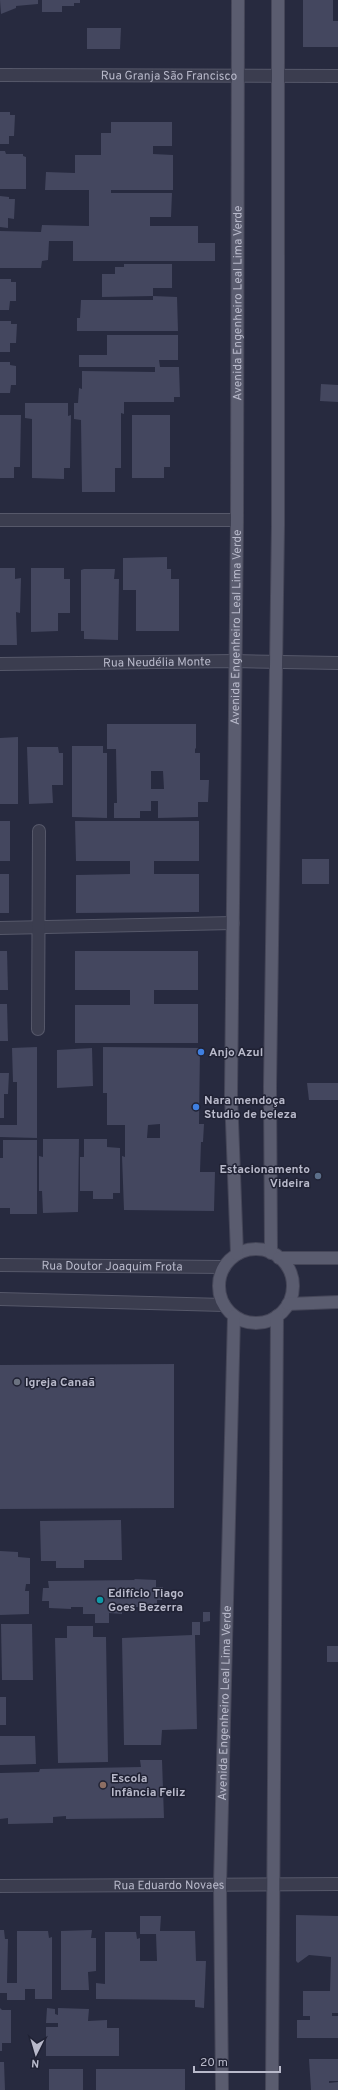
<svg xmlns="http://www.w3.org/2000/svg" width="338" height="2090" font-family="Overpass,sans-serif">
<rect width="100%" height="100%" fill="#272a3f"/>
<g fill="#44475f" fill-rule="evenodd">
<path d="M0,0H38V4L16,6V8L1,14Z"/>
<path d="M42,0H80V3H74V6H62V12H42Z"/>
<path d="M303,0H333V21H338V47H303Z"/>
<path d="M87,28H121L120,49H87Z"/>
<path d="M0,112H10V115H15L14,136H9V144H0Z"/>
<path d="M111,122H172V146H153V154L173,155V190H111V193H172L171,217H150V226H198V243H215V261H73V241H49L48,260L42,261L41,268H0V231L41,232L42,225L89,226V190H45L46,172L75,173V155H101V133H111Z"/>
<path d="M0,151H5L6,154H23V156L26,157V189H0Z"/>
<path d="M0,196L9,197V199H15L14,219L8,218V228L0,227Z"/>
<path d="M124,264H172V288H153V296L102,297V274H115V267H124Z"/>
<path d="M0,279H11V282H16V301H10L9,310H0Z"/>
<path d="M153,296L177,297L178,331H77V318H80L81,300H153Z"/>
<path d="M0,321H11V324H17L16,343H10V352H0Z"/>
<path d="M107,335H178V360H159L160,367H179L180,397H174V402H124V414L121,413V468H115V492H82L81,420L74,419V403H78L79,388L82,389V371L155,372V367H79V355H107Z"/>
<path d="M0,362H10V365L16,366V385H11L10,393H0Z"/>
<path d="M321,384L338,385V402L320,401Z"/>
<path d="M25,403H68V416L71,415L70,468H64V479L32,478V419L25,418Z"/>
<path d="M0,415H21L20,467H14V478H0Z"/>
<path d="M132,415H170V467H164V478H132Z"/>
<path d="M167,557V569H171V579H179V631H136V590H123V558Z"/>
<path d="M0,568H15V579L21,578L20,613L16,612L17,645H0Z"/>
<path d="M31,568H64V579H70V613H58V631L31,632Z"/>
<path d="M84,569H115L114,579H119L118,640L84,639V631H81V570Z"/>
<path d="M107,724H196V749L195,748V753H200V780H209L208,802H198V817L158,818V801H151V811H140V818H114V803H117L116,749H107ZM151,771H163L164,789H151Z"/>
<path d="M18,737V804H0V738Z"/>
<path d="M72,746H103V753H107V818L72,817Z"/>
<path d="M27,747H58L59,753H63V785H52L53,803L29,804Z"/>
<rect x="0" y="821" width="10" height="40"/>
<path d="M75,821H199V861H154V874H199V912L76,913V875L130,874V861H76Z"/>
<rect x="302" y="859" width="27" height="25"/>
<rect x="0" y="874" width="9" height="39"/>
<path d="M0,951H7L8,990H0Z"/>
<path d="M75,951H198V990H154V1004H198V1043H75V1005H130V990H75Z"/>
<path d="M0,1004H7L8,1041H0Z"/>
<path d="M37,1047V1138L0,1137V1125H17V1082H13L12,1048Z"/>
<path d="M103,1047L200,1048L199,1124H204L203,1142H201L200,1172H215L214,1211L124,1210L122,1156L125,1157V1125H107V1093H103ZM160,1124V1138H147L148,1125Z"/>
<path d="M92,1048L93,1086L57,1088V1050Z"/>
<path d="M0,1073H9L8,1094H4V1118H0Z"/>
<path d="M307,1083H338V1100H309Z"/>
<path d="M43,1139H79L78,1212L43,1213L42,1191H39V1156L43,1157Z"/>
<path d="M84,1139H107V1147L120,1148V1193H113V1199H93V1191H80V1157H84Z"/>
<path d="M3,1140H37V1214H10V1208H0V1158H3Z"/>
<path d="M174,1364V1508L0,1509V1365Z"/>
<path d="M121,1520L122,1560H84V1568H56V1561H41L40,1521Z"/>
<path d="M0,1551L18,1552V1557L30,1558V1584H26L25,1591H29V1614L0,1615Z"/>
<path d="M134,1579L156,1580V1587H163L162,1600H157V1607H122V1614L109,1613V1623H95V1614H83V1607H71V1609L49,1608V1601H42L43,1588H49L48,1581L135,1580Z"/>
<path d="M203,1612H210V1621L203,1622Z"/>
<path d="M192,1622H200V1635H195L197,1729L162,1730L161,1745H124L122,1638L192,1635Z"/>
<path d="M1,1624H32L33,1680H2Z"/>
<path d="M67,1626H93V1637H106L108,1762L58,1763L55,1638H67Z"/>
<rect x="327" y="1646" width="11" height="16"/>
<rect x="0" y="1697" width="6" height="28"/>
<path d="M0,1736H35L36,1764L0,1765Z"/>
<path d="M140,1760H162L164,1818L66,1819V1816L53,1817V1823L8,1824V1818L0,1819V1773L39,1772L40,1769L141,1767Z"/>
<path d="M296,1915L338,1916V2013H332V2016H338V2038H297V2020H310V2016H303V1991H330L331,1957L309,1955L298,1963L296,1961Z"/>
<path d="M140,1916H161L160,1931H195L196,1961H206L204,2008L195,2007V2000L96,1999V1983L105,1984V1932H136L137,1939L140,1938V1961H157L156,1934H140Z"/>
<path d="M0,1930H4L5,1939H8L7,1983H17V1931H48L49,1938L52,1937V1999H35V1989H25V2000H7V1993H0Z"/>
<path d="M92,1930L91,1938H96V1971L88,1972L89,1990H61V1931Z"/>
<path d="M0,2008L2,2010H11V2043H2V2051H0Z"/>
<path d="M47,2008L55,2009V2014L58,2015V2008L89,2009L88,2021L107,2020V2028H119V2056H46V2027H58V2023H46Z"/>
<path d="M309,2059H338V2081H329V2083L338,2082V2090H311Z"/>
<path d="M0,2062H4L5,2090H0Z"/>
<rect x="49" y="2069" width="34" height="21"/>
<rect x="96" y="2069" width="89" height="21"/>
</g>
<g fill="none" stroke-linecap="round" stroke-linejoin="round">
<defs>
<g id="minor">
<path id="s1" d="M0,75L338,76"/>
<path d="M0,520H237"/>
<path id="s2" d="M0,664L234,661L338,663"/>
<path d="M0,928L233,923"/>
<path d="M38,1029L39,831"/>
<path id="s3" d="M0,1265L224,1267"/>
<path d="M0,1299L224,1305"/>
<path id="s4" d="M0,1886L338,1884"/>
</g>
<g id="major">
<circle cx="256" cy="1286" r="37"/>
<path d="M271,1253L270,1086L278,526V0"/>
<path id="s5" d="M237,1254L231,1095L237,520L238,0"/>
<path d="M279,1258H338"/>
<path d="M288,1304L338,1302"/>
<path id="s6" d="M222,2090L220,1885L234,1316"/>
<path d="M272,2090L277,1316"/>
</g>
</defs>
<use href="#minor" stroke="#56586a" stroke-width="14"/>
<use href="#major" stroke="#454658" stroke-width="14"/>
<use href="#minor" stroke="#3b3d4f" stroke-width="12"/>
<use href="#major" stroke="#5a5c6f" stroke-width="12"/>
</g>
<g fill="#3f7fe0" stroke="#202234" stroke-width="1.5">
<circle cx="201" cy="1052" r="4"/>
<circle cx="196" cy="1107" r="4"/>
</g>
<circle fill="#5c6f8a" stroke="#202234" stroke-width="1.5" cx="318" cy="1176" r="4"/>
<circle fill="#6b7280" stroke="#202234" stroke-width="1.5" cx="17" cy="1382" r="4"/>
<circle fill="#0f9aa8" stroke="#202234" stroke-width="1.5" cx="100" cy="1600" r="4"/>
<circle fill="#8d6e63" stroke="#202234" stroke-width="1.5" cx="103" cy="1785" r="4"/>
<g text-anchor="middle" stroke-width="3" stroke-linejoin="round" paint-order="stroke">
<g font-size="12" fill="#b8b9ca" stroke="#202234">
<text dy="4" stroke="none"><textPath href="#s1" startOffset="169">Rua Granja São Francisco</textPath></text>
<text dy="4" stroke="none"><textPath href="#s5" startOffset="951">Avenida Engenheiro Leal Lima Verde</textPath></text>
<text dy="4" stroke="none"><textPath href="#s5" startOffset="627">Avenida Engenheiro Leal Lima Verde</textPath></text>
<text dy="4" stroke="none"><textPath href="#s2" startOffset="157">Rua Neudélia Monte</textPath></text>
<text dy="4" stroke="none"><textPath href="#s3" startOffset="112">Rua Doutor Joaquim Frota</textPath></text>
<text dy="4" stroke="none"><textPath href="#s6" startOffset="387">Avenida Engenheiro Leal Lima Verde</textPath></text>
<text dy="4" stroke="none"><textPath href="#s4" startOffset="169">Rua Eduardo Novaes</textPath></text>
</g>
<g font-size="12" font-weight="bold" fill="#b8b9ca" stroke="#202234" text-anchor="start">
<text x="209" y="1056">Anjo Azul</text>
<text x="204" y="1104">Nara mendoça<tspan x="204" dy="14">Studio de beleza</tspan></text>
<text x="310" y="1173" text-anchor="end">Estacionamento<tspan x="310" dy="14">Videira</tspan></text>
<text x="25" y="1386">Igreja Canaã</text>
<text x="108" y="1597">Edifício Tiago<tspan x="108" dy="14">Goes Bezerra</tspan></text>
<text x="111" y="1782">Escola<tspan x="111" dy="14">Infância Feliz</tspan></text>
</g>
</g>
<g transform="translate(36 2054) rotate(185)" stroke="#202234" stroke-width="3" paint-order="stroke">
<path d="M0-3L7 15L0 10L-7 15Z" fill="#b8b9ca"/>
<text y="-6" font-size="11" font-weight="bold" text-anchor="middle" fill="#b8b9ca">N</text>
</g>
<path d="M194 2066v6h86v-6" fill="none" stroke="#b8b9ca" stroke-width="2"/>
<text x="200" y="2066" font-size="12" fill="#b8b9ca" stroke="#202234" stroke-width="3" paint-order="stroke">20 m</text>
</svg>
